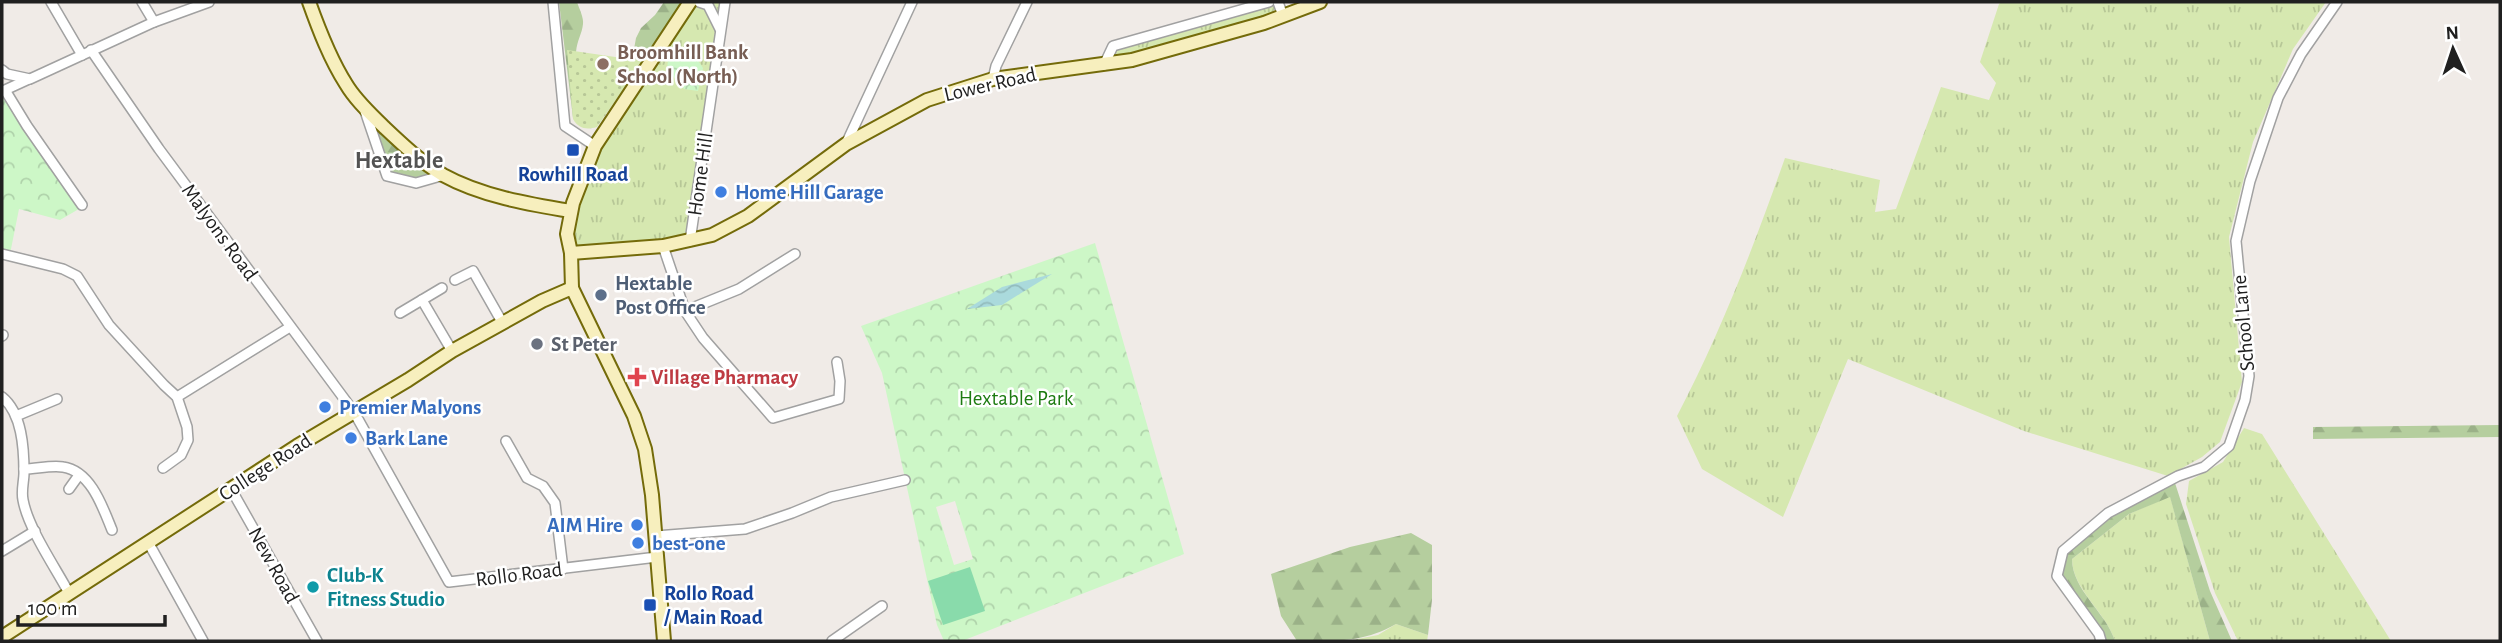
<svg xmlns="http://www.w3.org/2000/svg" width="2502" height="643" font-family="'Alegreya Sans',sans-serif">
<defs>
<pattern id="grass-tufts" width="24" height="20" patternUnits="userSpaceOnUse" patternTransform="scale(1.75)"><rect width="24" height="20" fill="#d6e8b0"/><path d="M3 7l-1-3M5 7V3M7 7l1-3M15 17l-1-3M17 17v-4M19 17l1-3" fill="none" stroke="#b7c797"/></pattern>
<pattern id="forest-firs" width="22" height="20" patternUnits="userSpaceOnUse" patternTransform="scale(1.75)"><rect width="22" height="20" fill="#b5ce9e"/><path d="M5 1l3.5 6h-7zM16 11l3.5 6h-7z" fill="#9bb188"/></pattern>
<pattern id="park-crowns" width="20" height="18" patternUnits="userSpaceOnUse" patternTransform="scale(1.75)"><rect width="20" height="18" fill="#cdf7c7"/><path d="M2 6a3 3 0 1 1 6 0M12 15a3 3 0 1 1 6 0" fill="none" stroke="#b0d3ab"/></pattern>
<pattern id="garden-dots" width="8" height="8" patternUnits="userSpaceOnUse" patternTransform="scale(1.75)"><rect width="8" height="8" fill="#d6e8b0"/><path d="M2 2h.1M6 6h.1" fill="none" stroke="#b7c797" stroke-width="1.8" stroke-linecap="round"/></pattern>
<pattern id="water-waves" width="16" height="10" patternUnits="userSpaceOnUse" patternTransform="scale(1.75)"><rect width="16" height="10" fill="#aadadc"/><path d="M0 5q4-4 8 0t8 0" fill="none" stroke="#92bbbc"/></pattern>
</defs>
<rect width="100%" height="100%" fill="#f0ebe7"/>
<g fill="url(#grass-tufts)">
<path d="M690,2H725L689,241L572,253L571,211L580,181Z"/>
<path d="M2002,2H2326L2293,49L2253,142L2229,237L2242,382L2220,442L2202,457L2168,476L2024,431L1848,359L1783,517L1702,469L1677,416C1720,334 1754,246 1785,158L1880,180L1875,212L1896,209L1941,87L1989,100L1996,83L1980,62L1999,4Z"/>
<path d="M1270,4L1274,6L1275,11L1263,17L1134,55L1117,57L1114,54L1116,50L1124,46Z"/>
<path d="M2244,428L2262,434L2391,641H2238L2215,593L2186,504L2189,481L2223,462Z"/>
<path d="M2170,496L2210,641H2115C2106,612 2072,589 2072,559L2129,514Z"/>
<path d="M1396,624L1428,635L1427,641H1347L1378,635Z"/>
</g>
<g fill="url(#forest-firs)">
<path d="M559,2H577C579,8 584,18 583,24C582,34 577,40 576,52L623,75L632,60L636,38L641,28L655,15L664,2H682L625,85L573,118Z"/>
<path d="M365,109L441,173L416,182L388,174Z"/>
<path d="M2500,425V437L2313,439V427Z"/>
<path d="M2175,483L2210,591L2232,641H2210L2170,497L2129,514L2072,559C2072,590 2106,612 2115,641H2101L2057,576L2063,551L2111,516Z"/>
<path d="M1411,533L1432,545V600L1428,635L1396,624C1363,643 1334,641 1297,641L1281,616L1271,574L1350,547Z"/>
</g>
<g fill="url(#park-crowns)" fill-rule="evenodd">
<path d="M682,54L697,59L703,68L698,91L684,89L667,69L668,61Z"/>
<path d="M2,97L84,206L60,220L19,209L10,254H2Z"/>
<path d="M1095,243L1184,554L962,641H944L937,625L882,373L861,326ZM955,501L973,559L954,565L936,507Z"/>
</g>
<path fill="url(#garden-dots)" d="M567,50L643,61L597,127C586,130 579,129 573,119Z"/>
<path fill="#89dbab" d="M970,567L985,611L943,625L928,581Z"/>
<path fill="url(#water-waves)" d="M1052,274L1002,305L967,309L1002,287Z"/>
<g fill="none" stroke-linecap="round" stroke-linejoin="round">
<defs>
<g id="street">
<path d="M51,2L82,55"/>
<path d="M142,2L154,22"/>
<path d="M553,2L565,126L595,146"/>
<path d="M699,2L708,5L720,29"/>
<path d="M1278,2L1283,16"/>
<path d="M91,50L159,149L354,412L449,582L657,557"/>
<path d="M1104,65L1113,46L1269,2"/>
<path d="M2,70L7,74L30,79L154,22L209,2"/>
<path d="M29,79L5,90L27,126L82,205"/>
<path d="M993,79L996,66L1027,2"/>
<path d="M365,111L387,176L416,183L444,175"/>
<path d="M846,144L912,2"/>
<path d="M690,241L725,2"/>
<path d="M663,246L685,311L703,338L773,418L839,399L840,381L837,362"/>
<path d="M2,254L63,269L77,276L109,325L164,385L177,397L187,427L188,440L181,455L163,468"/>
<path d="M455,280L473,271L502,322"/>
<path d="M422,300L452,351"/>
<path d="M685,311L739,289L795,254"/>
<path d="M400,313L442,288"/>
<path d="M2,336L3,335"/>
<path d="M2,397C22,413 24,448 24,473C24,481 21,491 23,500C28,528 55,567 69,593"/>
<path d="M177,397L290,327"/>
<path d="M16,416L57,399"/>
<path d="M506,441L527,478L543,486L555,503L563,569"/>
<path d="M24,469C36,469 51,465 63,467C91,471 103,508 112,530"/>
<path d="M69,489L79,475"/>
<path d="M231,489L317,641"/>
<path d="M656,536L745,529L792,513L831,497L905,480"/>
<path d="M148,542L203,641"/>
<path d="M2,551L35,531"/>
<path d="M832,641L882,606"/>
<path d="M2101,641L2099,634L2057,576L2063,551L2108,513L2178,476L2204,467L2229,446L2245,400L2249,376L2236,241L2250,181L2278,98L2301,54L2337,2"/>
</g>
<g id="secondary">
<path d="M309,2C319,30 330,59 346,84C356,101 371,114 385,128C403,145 421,162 443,175C481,196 528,204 571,211"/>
<path d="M571,253L663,246L712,235L748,216L846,144L927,100L993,79L1132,60L1264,23L1320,2"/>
<path d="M2,637L297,446L408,380L452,351L542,301L572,288"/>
<path d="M664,641L652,495L645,449L634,416L572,288L571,253L567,234L573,203L595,146L690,2"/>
</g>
</defs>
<use href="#street" stroke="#a1a1a1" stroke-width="12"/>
<use href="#secondary" stroke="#746b0a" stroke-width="16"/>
<use href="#street" stroke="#fff" stroke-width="9"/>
<use href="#secondary" stroke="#f7efbe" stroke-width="12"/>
</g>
<circle fill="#8d6e63" stroke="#fff" stroke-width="2.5" cx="603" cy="64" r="7"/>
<g fill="#1a4fb4" stroke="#fff" stroke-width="2.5">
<rect x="566" y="143" width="14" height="14" rx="3.5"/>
<rect x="643" y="598" width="14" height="14" rx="3.5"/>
</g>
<g fill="#3f7fe0" stroke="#fff" stroke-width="2.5">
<circle cx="721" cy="192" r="7"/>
<circle cx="325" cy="407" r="7"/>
<circle cx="351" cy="438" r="7"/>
<circle cx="637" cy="525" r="7"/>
<circle cx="638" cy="543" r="7"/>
</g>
<circle fill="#5c6f8a" stroke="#fff" stroke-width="2.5" cx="601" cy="295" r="7"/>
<circle fill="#6b7280" stroke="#fff" stroke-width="2.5" cx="537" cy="344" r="7"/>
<path fill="#e0444e" stroke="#fff" stroke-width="2.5" d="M633.5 366.5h7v7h7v7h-7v7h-7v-7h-7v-7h7z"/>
<circle fill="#0f9aa8" stroke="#fff" stroke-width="2.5" cx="313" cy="587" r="7"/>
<g text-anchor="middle" stroke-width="5" stroke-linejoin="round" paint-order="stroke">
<g font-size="21" font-weight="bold" fill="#785e54" stroke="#fff" text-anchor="start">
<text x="617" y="59">Broomhill Bank<tspan x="617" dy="24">School (North)</tspan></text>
</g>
<g font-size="21" fill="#202020" stroke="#fff">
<text transform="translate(990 84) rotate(-13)" y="7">Lower Road</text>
<text transform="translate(700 174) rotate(-82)" y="7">Home Hill</text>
<text transform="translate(220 232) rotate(54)" y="7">Malyons Road</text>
<text transform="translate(2243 323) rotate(-95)" y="7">School Lane</text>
<text transform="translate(265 467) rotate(-33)" y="7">College Road</text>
<text transform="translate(274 565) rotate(61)" y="7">New Road</text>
<text transform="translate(519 574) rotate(-7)" y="7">Rollo Road</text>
</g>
<g font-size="21" font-weight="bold" fill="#164399" stroke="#fff">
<text x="573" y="181">Rowhill Road</text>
<text x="664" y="600" text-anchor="start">Rollo Road<tspan x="664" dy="24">/ Main Road</tspan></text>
</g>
<g font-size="21" font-weight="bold" fill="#366cbe" stroke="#fff" text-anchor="start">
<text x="735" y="199">Home Hill Garage</text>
<text x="339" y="414">Premier Malyons</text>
<text x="365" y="445">Bark Lane</text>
<text x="623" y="532" text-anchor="end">AIM Hire</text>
<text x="652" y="550">best-one</text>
</g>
<g font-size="21" font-weight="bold" fill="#4e5e75" stroke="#fff" text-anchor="start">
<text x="615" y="290">Hextable<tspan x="615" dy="24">Post Office</tspan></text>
</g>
<g font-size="21" font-weight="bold" fill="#5b616d" stroke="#fff" text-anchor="start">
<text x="551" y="351">St Peter</text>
</g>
<g font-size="21" font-weight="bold" fill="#be3a42" stroke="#fff" text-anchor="start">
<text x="651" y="384">Village Pharmacy</text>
</g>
<g font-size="21" fill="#1d7b11" stroke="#fff">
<text x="1016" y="405">Hextable Park</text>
</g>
<g font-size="21" font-weight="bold" fill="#0d838f" stroke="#fff" text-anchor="start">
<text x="327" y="582">Club-K<tspan x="327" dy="24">Fitness Studio</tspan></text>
</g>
<g font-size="24" font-weight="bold" fill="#535353" stroke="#fff">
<text x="399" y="168">Hextable</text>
</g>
</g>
<rect width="2502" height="643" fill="none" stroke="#202020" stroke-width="7"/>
<g transform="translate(2453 49) rotate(357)" stroke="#ffffff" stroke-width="5" paint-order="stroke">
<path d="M0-5L12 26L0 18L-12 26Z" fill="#202020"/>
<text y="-10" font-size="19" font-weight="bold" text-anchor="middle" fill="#202020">N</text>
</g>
<path d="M18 615v10h147v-10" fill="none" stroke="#202020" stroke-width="3.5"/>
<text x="28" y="615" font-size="21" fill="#202020" stroke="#ffffff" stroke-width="5" paint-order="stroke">100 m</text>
</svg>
